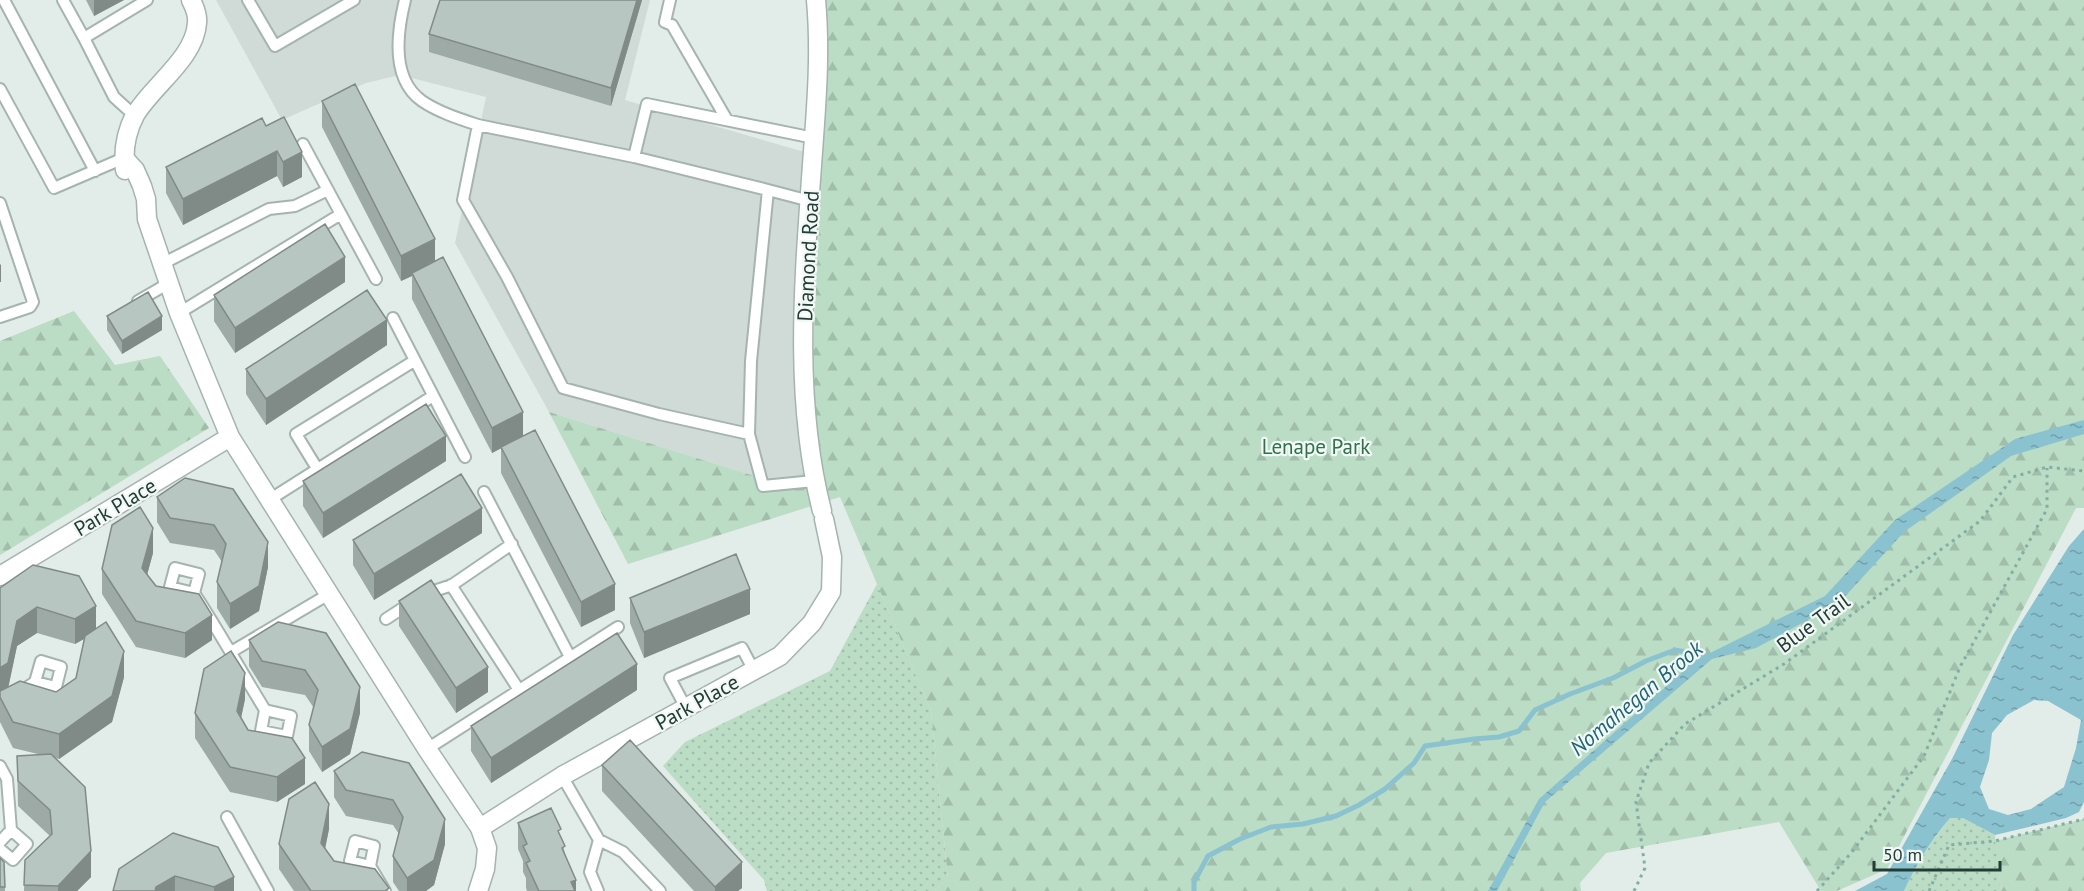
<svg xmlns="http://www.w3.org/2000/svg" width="2084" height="891" font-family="'PT Sans',sans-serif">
<defs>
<pattern id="grass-dots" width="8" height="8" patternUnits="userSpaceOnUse" patternTransform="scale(1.5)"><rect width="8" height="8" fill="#bbdcc5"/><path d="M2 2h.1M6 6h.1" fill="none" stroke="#a0beaa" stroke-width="1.8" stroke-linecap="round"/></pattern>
<pattern id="forest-firs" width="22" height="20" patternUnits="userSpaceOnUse" patternTransform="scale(1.5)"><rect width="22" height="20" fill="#bbdcc5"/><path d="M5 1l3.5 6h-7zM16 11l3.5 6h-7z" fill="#a0beaa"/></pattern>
<pattern id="water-ripples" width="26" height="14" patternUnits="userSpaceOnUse" patternTransform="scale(1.5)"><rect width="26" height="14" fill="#8bc2d0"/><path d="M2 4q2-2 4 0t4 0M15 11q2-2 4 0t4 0" fill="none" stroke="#719faa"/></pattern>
</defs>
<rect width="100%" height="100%" fill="#e2ece8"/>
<path fill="#d0dbd7" d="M216 0H650L625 100 822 157 810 421 817 467 777 483 549 412 455 243 486 97 400 75 366 83 282 120Z"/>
<path fill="url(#grass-dots)" d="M877 584 931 711 948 879 933 891H767L764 880 663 766 685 742 830 671Z
M1950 818H1963L1995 835 2001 891H1904C1916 865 1932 840 1950 818Z"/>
<path fill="url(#forest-firs)" d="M823 0H2084V508H2076L1887 869 1837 891H1821L1779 822 1606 853 1580 883 1581 891H933L948 879 931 711 840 497 628 564 549 412 777 483 817 467 810 421 822 157Z
M74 311 115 365 160 356 209 428 0 555V341Z
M2084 819V891H2001L1995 841Z"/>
<path fill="url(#water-ripples)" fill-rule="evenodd" d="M2084 420V434L2011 456 1904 532 1839 603 1756 648 1712 659 1545 802 1497 891H1488L1539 799 1696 660 1825 596 1895 520 2015 439Z
M2084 529V802L2079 812 2066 818 1995 835 1963 818H1950C1931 840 1916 865 1904 891H1855L1887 874 1952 759 2013 635 2069 546ZM2034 700 2048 701 2081 720 2076 748 2064 787 2031 809 2008 815 1989 809 1980 787 1989 760 1992 733 2007 715Z"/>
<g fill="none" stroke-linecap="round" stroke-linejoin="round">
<path stroke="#8bc2d0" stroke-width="5" d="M1194 891V882L1208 856 1240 839 1271 827 1303 824 1336 816 1359 805 1385 789 1414 763 1425 746 1474 739 1499 737 1519 731 1535 710 1570 694 1613 678 1646 661 1675 650 1706 656"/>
<g stroke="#a5b4af" stroke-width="14">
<path id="lane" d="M4 0 95 171
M63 0 84 38
M248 0 275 46 354 0
M405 0C397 32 391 79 422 101 438 112 460 119 478 125L463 200 507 277 563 388 659 414 749 434 751 361 768 190 810 201
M670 0 665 22 672 25 727 120
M0 89 54 188 124 158
M135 116 114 97 84 38 147 0
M478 125 634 157 647 104 814 138
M303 144 376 279
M634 157 768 190
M0 203 33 302 30 307 0 317
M162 264 269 209 295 206 328 190
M138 301 169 283
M179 313 341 214
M393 318 465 457
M749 434 763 486 814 481
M318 470 296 434 414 361
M484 492 570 657
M269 500 433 396
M451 585 519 690
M194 593 199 574 175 568 170 587 194 593C219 631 241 671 265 710L261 731 287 736 291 716 265 710
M425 594 452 585 512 544
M386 619 409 604
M231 652 329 594
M0 705 35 682 41 661 61 667 56 687 35 682
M686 708 670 678 742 648 754 671
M427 749 618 627
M0 766 7 779 11 830 27 844 13 860 0 849
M562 776 599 840 623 852 660 891
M227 817 268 891
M0 842 11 830
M370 866 374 846 355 841 350 861 370 866 385 891
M598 891 590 872 599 840"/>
</g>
<g stroke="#a5b4af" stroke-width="21">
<path id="street" d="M816 0C821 55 816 110 812 165 804 279 793 398 822 511
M124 158 135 170 142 186 146 199 147 219 179 313 230 437 427 749 480 828 487 848 485 869 478 891
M125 170C123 151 126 132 135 115 152 86 195 58 197 23 198 16 194 6 191 0
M0 576 230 437
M480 828 562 776 780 656 812 623 831 592 832 557 824 519"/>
</g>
<path stroke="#83afa3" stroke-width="3" stroke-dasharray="3 4.5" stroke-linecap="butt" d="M1634 891 1645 868 1636 802 1649 763 1685 724 1784 664 1980 521 2013 477 2047 467 2084 471
M1817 891 1852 852 1924 756 1960 667 2047 509V468
M1929 891 1949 845 1995 841 2084 819"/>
<use href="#lane" stroke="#fff" stroke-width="10"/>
<use href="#street" stroke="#fff" stroke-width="18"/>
</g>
<path fill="#9daaa6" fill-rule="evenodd" d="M86 0H124L94 16Z
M440 0H642L611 106 429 52V34Z
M322 101 435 261 523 436 615 610 581 627 501 473V448L492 453 412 299V276L401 281 322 127Z
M266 126 302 177 283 187 277 176 183 225 166 193V167Z
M345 282 235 353 214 321V295Z
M107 316 162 330 122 354 107 330Z
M387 345 266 425 246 394V369Z
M446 461 323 538 303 506V481Z
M185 478 268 567 259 611 230 629 217 608V582L222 562 214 550 170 543 157 522V497Z
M482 533 374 600 353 565V540Z
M153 553 147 575 156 586 212 640 185 658 136 647 102 594V569Z
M33 565 96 628 124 677 112 722 59 759 55 758 91 877 77 891H24L25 860 50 836 18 806 17 756 42 755 13 748 0 722V588ZM37 633 75 644 84 639 76 678 56 692 8 687 17 646Z
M630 598 750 614 644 658 630 623Z
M399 601 488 692 456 713 399 626Z
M278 622 360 713 350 754 322 772 309 751V725L314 708 305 695 262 687 249 666V640Z
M637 690 491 783 471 751V726Z
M245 699 241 718 248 730 305 784 277 802 230 792 195 738V713Z
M362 752 445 844 434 885 426 891H399L393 882V856L399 834 393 825 346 816 334 797V771Z
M602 765 742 888 738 891H694L602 791Z
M518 823 561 837 565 854 576 891H527L526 888V878L523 872V861L518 849Z
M329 829 325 849 334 861 389 891H294L279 869V844Z
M173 833 234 891H113Z
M0 858 4 862 5 891H0Z"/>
<path fill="#808b87" d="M94 0H124L94 16Z
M637 0H642L611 106V88Z
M277 151V176L183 225V199Z
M302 152V177L283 187V162Z
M435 239V264L412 273V276L401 281V256Z
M345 257V282L235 353V328Z
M1 264V282H0V265Z
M162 316V330L122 354V341Z
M387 320V345L266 425V399Z
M523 412V437L492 453V428Z
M446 436V461L323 538V513Z
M482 508V533L374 600V574Z
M153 528V553L142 593V568Z
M268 542V567L259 611 230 629V604Z
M615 584V610L581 627V602Z
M750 589V614L644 658V632Z
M96 606V632L75 644V619Z
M37 607V633L17 646 8 689 0 694V668L17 621Z
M212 615V640L185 658V633Z
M124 651V677L112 722 59 759V734Z
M637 664V690L491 783V758Z
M488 667V692L456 713V688Z
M245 673V699L237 737V711Z
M360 687V713L350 754 322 772V747Z
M305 758V784L277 802V777Z
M329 804V829L321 868V843Z
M445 819V844L434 885 426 891H407V878Z
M91 851V877L77 891H58V886Z
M742 862V888L738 891H715V887Z
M175 876V891H155L156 887Z
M234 877V891H214V887Z
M576 880V891H571V882Z"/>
<path fill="#b7c6c1" stroke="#808b87" stroke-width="1.5" d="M440 0H637L611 88 429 34Z
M355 84 435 239 401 256 322 101Z
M284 117 302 152 283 162 277 151 183 199 166 167 262 118 266 126Z
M325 224 345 257 235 328 214 295Z
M443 257 523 412 492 428 412 273Z
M367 290 387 320 266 399 246 369Z
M148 292 162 316 122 341 107 316Z
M426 404 446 436 323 513 303 481Z
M535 430 615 584 581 602 501 447Z
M461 474 482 508 374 574 353 540Z
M185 478 233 489 268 542 259 586 230 604 217 582 226 544 214 525 170 518 157 497Z
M140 507 153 528 142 568 156 586 199 594 212 615 185 633 136 621 102 569 112 525Z
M736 554 750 589 644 632 630 598Z
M33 565 79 576 96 606 75 619 37 607 17 621 8 663 0 668V588Z
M431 580 488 667 456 688 399 601Z
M106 622 124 651 112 696 59 734 13 722 0 697V691L20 681 56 692 76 678 85 636Z
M278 622 326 633 360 687 350 729 322 747 309 725 318 690 305 670 262 661 249 640Z
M617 633 637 664 491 758 471 726Z
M231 651 245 673 237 711 248 730 292 738 305 758 277 777 230 767 195 713 204 669Z
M630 740 742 862 715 887 602 765Z
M362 752 409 763 445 819 434 860 407 878 393 856 403 817 393 800 346 790 334 771Z
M51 754 85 787 91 851 58 886 24 885 25 860 52 834 50 810 18 781 17 756Z
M315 782 329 804 321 843 334 861 375 869 389 888 385 891H311L279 844 289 799Z
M551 808 561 829 558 831 565 846 562 848 576 880 571 882 575 891H539L526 863 530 861 523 846 527 844 518 823Z
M173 833 218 847 234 877 214 887 175 876 156 887 155 891H113L119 869Z
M0 858 4 862 5 887H0Z"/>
<g text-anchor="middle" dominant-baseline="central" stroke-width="4.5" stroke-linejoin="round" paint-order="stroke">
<g font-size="21" fill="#223c36" stroke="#f2f8f5">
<text transform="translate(808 256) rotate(-87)">Diamond Road</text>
<text transform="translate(115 507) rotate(-31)">Park Place</text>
<text transform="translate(1813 623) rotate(-36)">Blue Trail</text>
<text transform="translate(697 702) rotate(-29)">Park Place</text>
</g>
<g font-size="21" fill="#2d724b" stroke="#f2f8f5">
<text x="1316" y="446">Lenape Park</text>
</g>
<g font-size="22" font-style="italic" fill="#1e6477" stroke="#f2f8f5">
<text transform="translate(1636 698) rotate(-40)">Nomahegan Brook</text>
</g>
</g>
<path d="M1874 861v9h126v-9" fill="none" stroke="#223c36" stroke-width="3"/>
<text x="1883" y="861" font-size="18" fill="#223c36" stroke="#f2f8f5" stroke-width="4.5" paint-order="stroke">50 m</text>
</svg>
